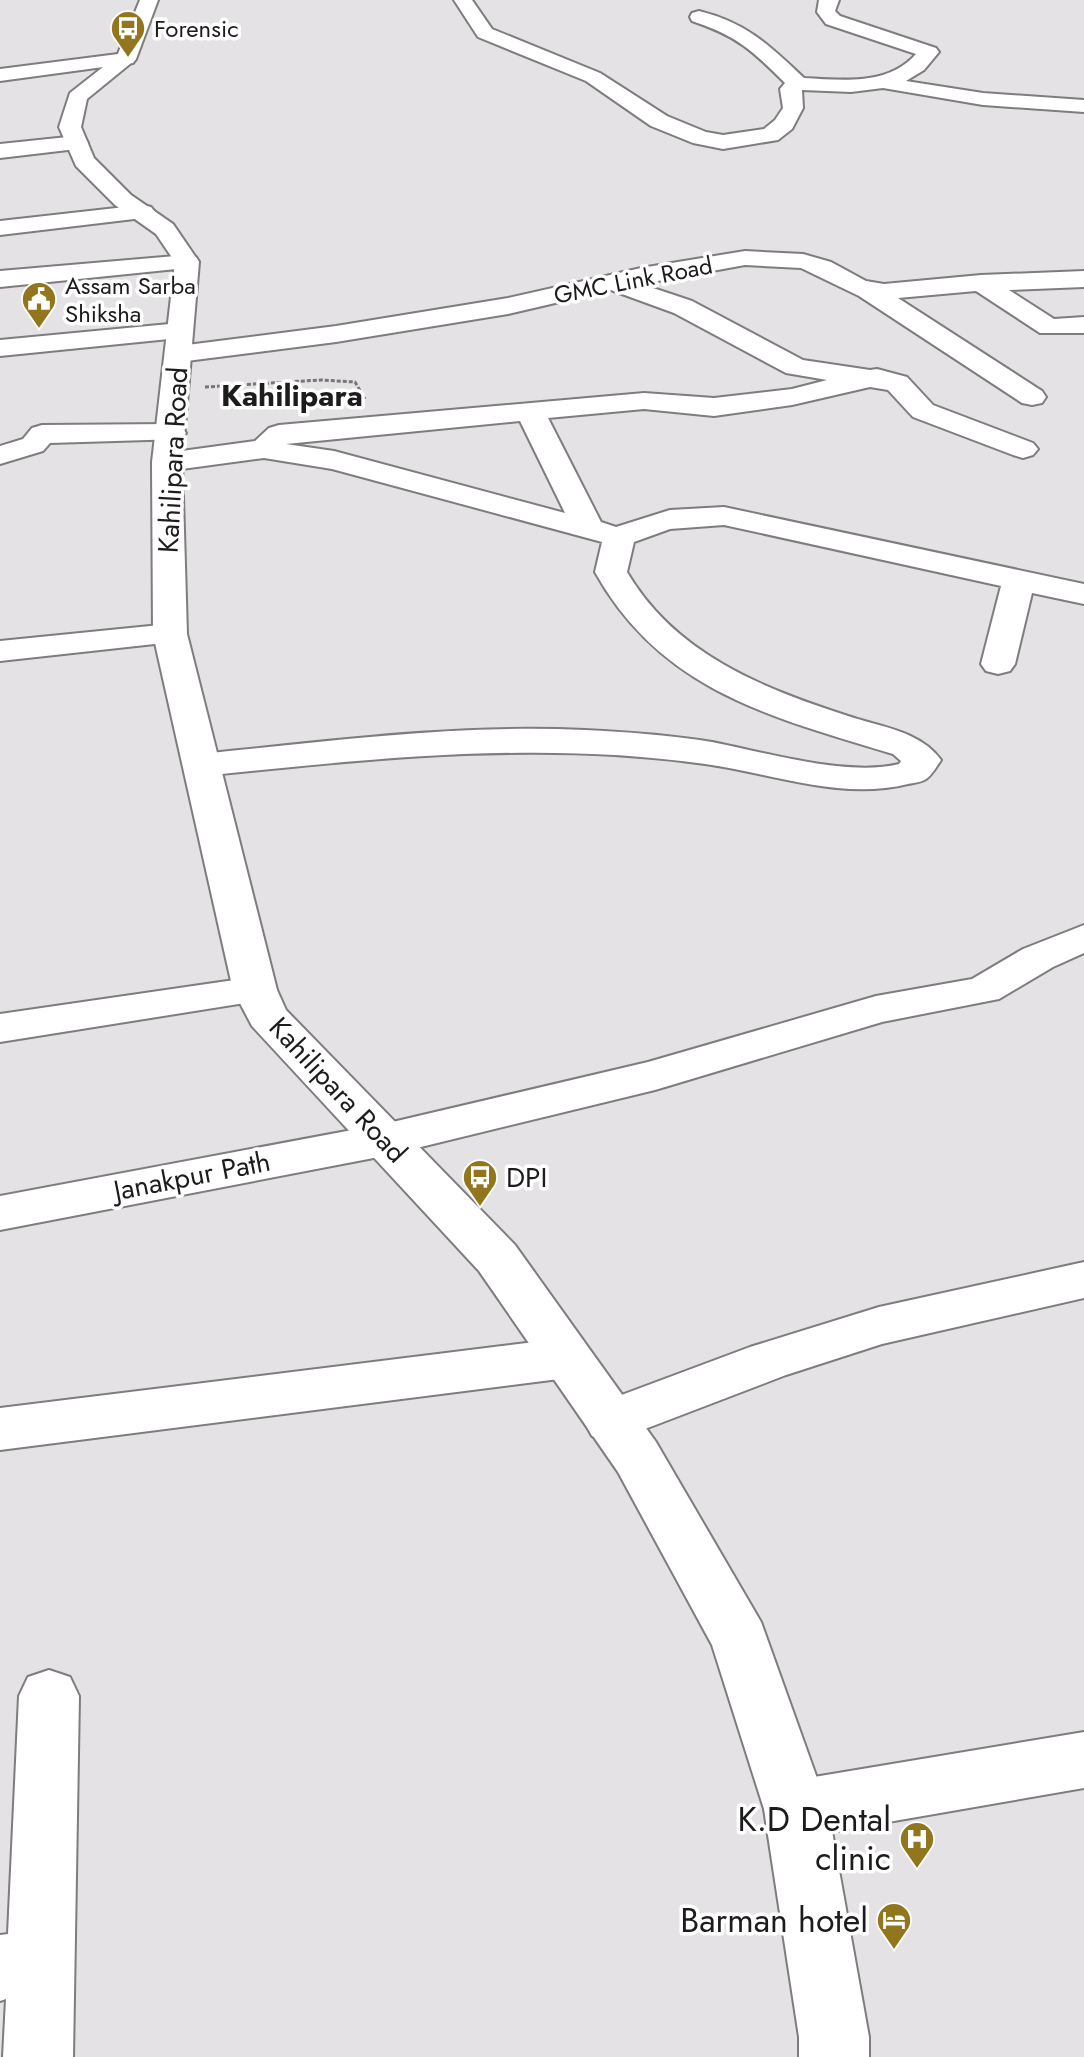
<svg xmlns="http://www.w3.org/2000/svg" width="1084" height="2057" font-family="Jost,sans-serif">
<rect width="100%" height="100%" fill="#e5e2e5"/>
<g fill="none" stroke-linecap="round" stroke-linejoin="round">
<g stroke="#7e7c7e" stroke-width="4">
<path id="minor" d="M454 0H472L492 29 600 73 667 116 706 132 723 135 764 129 775 120 783 108 780 89 785 83C752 50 737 36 692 21L690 17 692 13 699 11C747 23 769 45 804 78 842 80 888 86 916 54L826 24 817 12 819 0H839L835 11 840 16 936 48 939 52 924 70 906 81 983 93 1084 100V112L983 105 883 88 851 92 802 90 803 108 792 129 778 140 723 149 693 143 651 126 586 81 478 37Z
M126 53 136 59 133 63 0 81V69Z
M77 136 85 138 88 143 85 148 0 158V144Z
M143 205 151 207 155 212 151 217 0 235V221Z
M745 251 803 254 831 262 866 281 884 284 981 275 1084 271V287L1009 290 1054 319 1084 317V333H1040L976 291 898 298 1042 391 1046 397 1042 403 1032 405 1022 403 859 296 801 268 745 265 641 284 692 301 803 360 870 370 877 369 907 377 933 405 1033 443 1038 449 1033 455 1023 458 1013 455 913 417 888 390 870 387 792 405 714 416 644 409 548 418 601 522 616 527 670 510 724 507 1084 584V604L1032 593 1015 664 1010 671 998 674 986 671 981 664 1001 586 724 525 670 529 634 542 627 572C675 654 762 688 848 716 881 727 920 731 941 760 937 766 932 775 926 779 922 782 914 783 908 784 841 801 771 773 705 764 537 740 370 759 202 776L189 773 183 765 189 757 202 754C329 741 457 724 585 730 627 732 670 735 712 742 764 752 847 777 899 764L901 761 893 754C772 717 661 691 595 572L602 542 332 469 264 458 167 471 156 468 152 462 156 456 167 453 255 441 269 428 279 425 644 393 714 398 792 389 827 380 786 373 674 313 611 290 508 314 336 342 179 362 169 360 165 354 169 348 179 346 336 326 508 298 641 268ZM520 421 565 513 334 451 286 444Z
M187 255 196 257 199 262 196 267 0 287V271Z
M180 323 189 325 193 331 189 337 0 356V340Z
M171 424 181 427 186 433 181 439 50 443 43 451 0 464V446L23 439 32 428 42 425Z
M170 624 182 627 187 634 182 641 0 661V641Z
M1084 925V953L1053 967 999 999 882 1022 655 1090 384 1156 0 1230V1196L384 1124 648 1062 876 996 972 979 1023 949Z
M255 977 270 981 277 990 270 999 0 1042V1014Z
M1084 1262V1298L882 1344 786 1375 611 1442 592 1436 584 1421 592 1406 750 1347 879 1307Z
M567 1338 585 1344 593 1358 585 1372 567 1378 0 1450V1408Z
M49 1670 70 1677 79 1696 73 2057H3L6 1999 0 2001V1935L8 1934 19 1696 28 1677Z
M1084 1732V1788L796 1838 774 1829 764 1809 774 1789 796 1780Z"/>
</g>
<g stroke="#7e7c7e" stroke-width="4">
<path id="major" d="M140 0H158L136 59 87 99 81 127 94 158 131 195 173 224 199 262 182 462 187 634 277 990 286 1010 515 1245 656 1442 761 1622 828 1809 869 2037V2057H799V2037L764 1809 712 1645 618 1472 479 1271 252 1026 233 990 153 634 152 462 175 262 156 234 115 205 76 166 59 127 70 93 117 56Z"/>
</g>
<path stroke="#777577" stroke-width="3" stroke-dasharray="4 2" stroke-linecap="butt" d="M205 387 321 380 355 382 365 399"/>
<use href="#minor" fill="#fff" fill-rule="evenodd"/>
<use href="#major" fill="#fff" fill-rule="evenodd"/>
</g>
<defs>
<g id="bus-pin" transform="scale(1.8)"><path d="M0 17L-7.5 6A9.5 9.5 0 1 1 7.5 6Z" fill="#92761d" stroke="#fff"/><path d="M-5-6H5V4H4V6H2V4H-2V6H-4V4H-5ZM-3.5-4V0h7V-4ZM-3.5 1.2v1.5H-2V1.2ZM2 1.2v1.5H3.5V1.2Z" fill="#fff"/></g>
<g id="civic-pin" transform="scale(1.8)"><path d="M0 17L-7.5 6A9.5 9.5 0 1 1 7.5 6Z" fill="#92761d" stroke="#fff"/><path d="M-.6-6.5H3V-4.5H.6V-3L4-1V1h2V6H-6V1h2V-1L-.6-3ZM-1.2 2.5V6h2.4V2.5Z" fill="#fff"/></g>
<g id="hospital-pin" transform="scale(1.8)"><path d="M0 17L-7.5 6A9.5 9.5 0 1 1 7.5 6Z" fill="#92761d" stroke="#fff"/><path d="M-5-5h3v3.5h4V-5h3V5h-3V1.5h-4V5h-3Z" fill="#fff"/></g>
<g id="hotel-pin" transform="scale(1.8)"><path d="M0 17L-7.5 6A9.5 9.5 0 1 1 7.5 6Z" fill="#92761d" stroke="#fff"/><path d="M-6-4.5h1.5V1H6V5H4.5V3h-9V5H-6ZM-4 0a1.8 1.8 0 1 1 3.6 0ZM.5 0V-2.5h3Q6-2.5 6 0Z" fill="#fff"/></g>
</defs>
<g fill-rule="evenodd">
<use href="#bus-pin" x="128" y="28"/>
<use href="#civic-pin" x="39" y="299"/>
<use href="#bus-pin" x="480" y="1177"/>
<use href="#hospital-pin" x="917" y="1839"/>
<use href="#hotel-pin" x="894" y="1920"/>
</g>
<g text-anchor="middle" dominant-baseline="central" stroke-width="7" stroke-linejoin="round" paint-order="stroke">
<g font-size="24" fill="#1d1c1d" stroke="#fff" text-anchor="start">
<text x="154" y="28">Forensic</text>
<text x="65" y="285">Assam Sarba<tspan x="65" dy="28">Shiksha</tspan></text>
</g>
<g font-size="24" fill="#1d1c1d" stroke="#fff">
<text transform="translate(633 280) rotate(-11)">GMC Link Road</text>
</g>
<g font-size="28" fill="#1d1c1d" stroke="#fff">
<text transform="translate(173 460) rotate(-87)">Kahilipara Road</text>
<text transform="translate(338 1090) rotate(47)">Kahilipara Road</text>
<text transform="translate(192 1176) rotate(-11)">Janakpur Path</text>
</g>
<g font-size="28" fill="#1d1c1d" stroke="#fff" text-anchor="start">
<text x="506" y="1177">DPI</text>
</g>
<g font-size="30" font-weight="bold" fill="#1d1c1d" stroke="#fff">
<text x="292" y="395">Kahilipara</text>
</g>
<g font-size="34" fill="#1d1c1d" stroke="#fff" text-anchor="end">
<text x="891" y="1819">K.D Dental<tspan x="891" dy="39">clinic</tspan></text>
<text x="868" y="1920">Barman hotel</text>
</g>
</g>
</svg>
